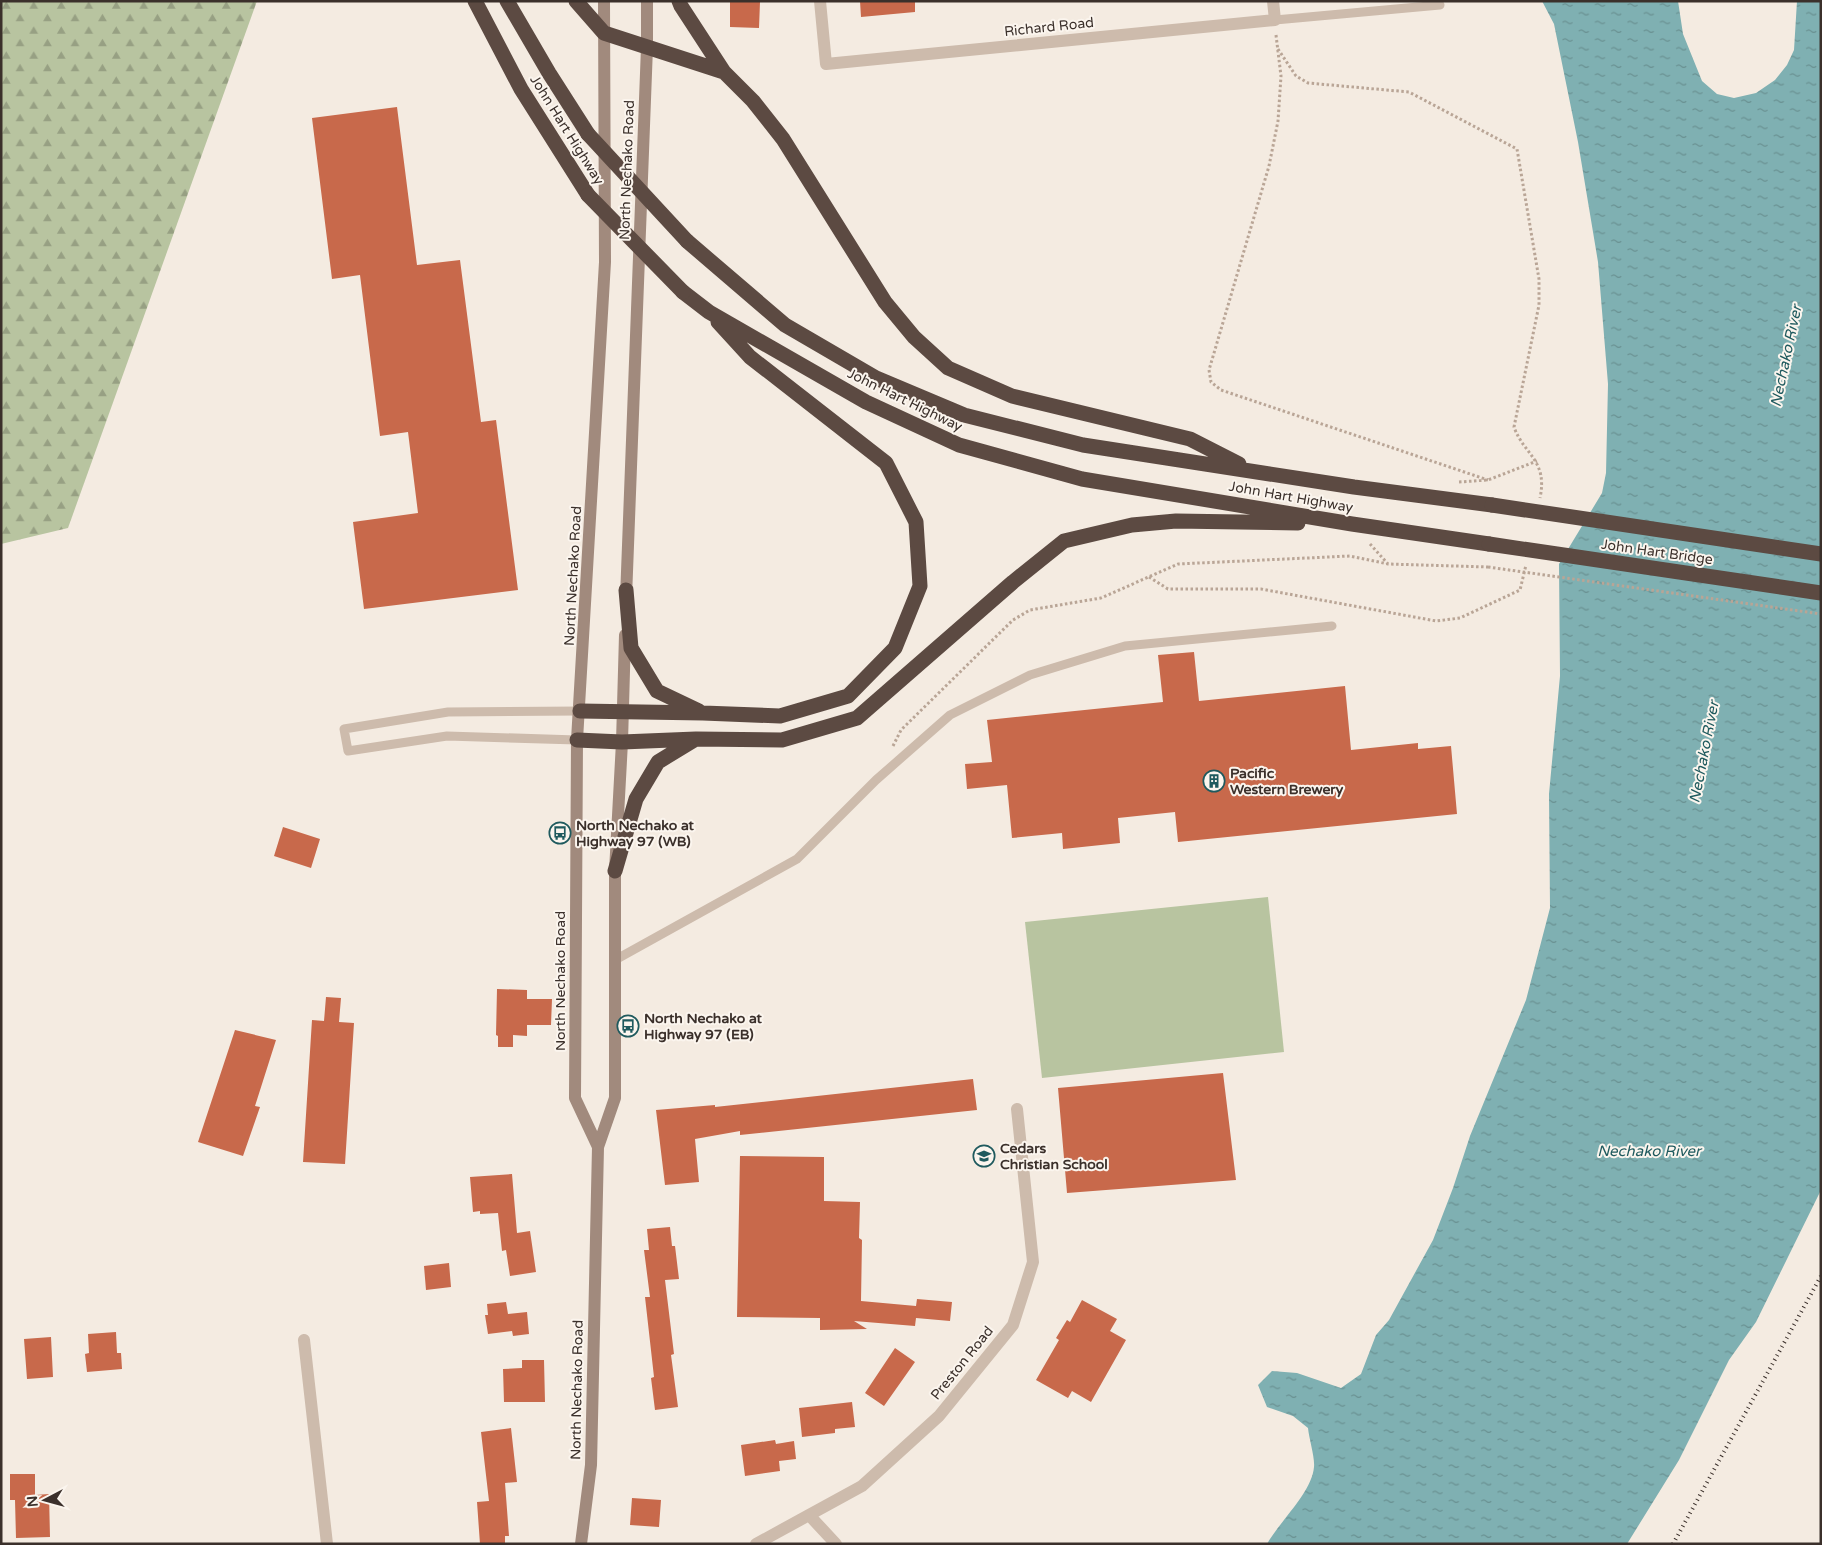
<svg xmlns="http://www.w3.org/2000/svg" width="1822" height="1545" font-family="'Varela Round',sans-serif">
<defs>
<pattern id="forest-firs" width="22" height="20" patternUnits="userSpaceOnUse" patternTransform="scale(1.25)"><rect width="22" height="20" fill="#b8c4a0"/><path d="M5 1l3.5 6h-7zM16 11l3.5 6h-7z" fill="#97a083"/></pattern>
<pattern id="water-ripples" width="26" height="14" patternUnits="userSpaceOnUse" patternTransform="scale(1.25)"><rect width="26" height="14" fill="#7fb0b2"/><path d="M2 4q2-2 4 0t4 0M15 11q2-2 4 0t4 0" fill="none" stroke="#699091"/></pattern>
</defs>
<rect width="100%" height="100%" fill="#f4ebe1"/>
<path fill="url(#forest-firs)" d="M1 1H257L68 528 1 544Z"/>
<path fill="#b8c4a0" d="M1268 897 1284 1052 1042 1078 1025 922Z"/>
<path fill="url(#water-ripples)" d="M1542 1H1678L1683 34 1702 81 1717 94 1734 98 1756 93 1775 80 1787 65 1794 50 1797 1H1821V1190L1756 1322 1729 1360 1679 1460 1627 1544H1267C1280 1521 1312 1492 1314 1467 1315 1457 1309 1439 1308 1428L1293 1416 1267 1407 1258 1385 1272 1371 1297 1373 1341 1388 1361 1374 1376 1335 1389 1320 1433 1240 1453 1188 1470 1136 1526 1000 1550 908 1549 794 1560 676 1559 564 1602 493 1606 473 1608 384 1598 262 1578 142 1554 24Z"/>
<path fill="#c8694b" d="M730 1 760 2 759 28 730 27Z
M860 1H915V12L861 17Z
M397 107 417 265 460 260 481 422 496 420 518 590 364 609 353 522 418 513 408 432 380 436 360 275 332 279 312 118Z
M1194 652 1199 701 1345 686 1351 750 1418 743V749L1451 746 1457 814 1178 842 1175 812 1118 818 1120 843 1063 849 1062 833 1012 838 1007 785 967 789 965 764 992 762 987 720 1163 702 1158 655Z
M283 827 320 839 311 868 274 856Z
M497 989 527 990V999H552L551 1025H527V1036L513 1035V1047H498V1036L496 1035Z
M326 997 341 998 339 1022 354 1023 345 1164 303 1162 312 1020 324 1021Z
M235 1030 276 1040 255 1106 260 1107 243 1156 198 1142Z
M1223 1073 1236 1180 1067 1193 1058 1088Z
M973 1079 977 1110 740 1135V1131L695 1139 699 1182 665 1185 656 1110 715 1105V1107Z
M740 1156 824 1157V1201L860 1202 859 1238 862 1240 861 1301 916 1306 917 1299 952 1302 950 1321 916 1318 915 1326 854 1321 867 1329 820 1330V1318L737 1317Z
M512 1174 517 1233 530 1231 536 1272 510 1276 506 1250 502 1251 498 1213 480 1214V1211L473 1212 470 1177Z
M670 1227 672 1246H675L679 1279 665 1280 674 1354 671 1355 678 1407 655 1410 651 1378 654 1377 645 1297H650L644 1250H649L647 1229Z
M449 1263 451 1287 426 1290 424 1266Z
M1082 1300 1117 1319 1110 1331 1126 1340 1091 1402 1072 1391 1068 1398 1036 1380 1059 1340 1056 1338 1067 1320 1070 1322Z
M506 1302 508 1314 527 1312 529 1334 513 1336 512 1331 488 1334 485 1315H488L487 1304Z
M116 1332 117 1353H121L122 1369 87 1372 85 1354 89 1353 88 1334Z
M51 1337 53 1377 27 1379 24 1339Z
M895 1348 915 1362 884 1406 865 1393Z
M522 1360H544L545 1402H504L503 1369 522 1368Z
M852 1402 855 1427 835 1429V1433L802 1437 799 1408Z
M511 1428 517 1482 505 1483 509 1536H505V1544H480L477 1502 489 1501 481 1432Z
M775 1440 776 1444 794 1441 796 1459 779 1461 780 1471 745 1476 741 1445Z
M10 1474H35V1495L49 1494 50 1537 16 1538 15 1500H10Z
M632 1498 661 1500 659 1527 630 1525Z"/>
<g fill="none" stroke-linecap="round" stroke-linejoin="round">
<path stroke="#b9a596" stroke-width="3" stroke-dasharray="2.5 2.5" stroke-linecap="butt" d="M1276 35 1281 76 1278 121 1269 166 1209 370 1211 382 1221 390 1488 480
M1278 49 1296 76 1308 83 1409 92 1517 149 1539 279V305L1514 427C1524 455 1548 460 1540 498
M1459 482 1488 480 1537 461
M1370 544 1388 564 1488 567
M1149 577 1168 589H1261L1436 621 1460 618 1520 590 1526 565
M893 746 901 730 1013 620 1030 610 1101 598 1178 564 1350 556 1388 564"/>
<path stroke="#cdbbac" stroke-width="9" d="M1275 20 1440 5
M577 740 447 736 348 751 344 729 448 712 580 711
M615 960 797 859 876 780 950 715 1030 675 1125 646 1332 626"/>
<path stroke="#cdbbac" stroke-width="12" d="M820 1 826 64 1275 20 1273 1
M304 1340 327 1544
M809 1515 836 1544
M756 1544 862 1486 939 1416 1013 1325 1033 1262 1017 1109"/>
<path stroke="#a18a7d" stroke-width="12" d="M626 598 647 47V1
M598 1147 575 1098 577 740 605 262 604 1
M581 1544 591 1465 598 1147 615 1098V871L622 742 625 635"/>
<path stroke="#5c4a42" stroke-width="15" d="M475 1 521 89 588 195
M507 1 549 73 588 134
M576 1 604 33 724 72
M679 1 681 6 724 72 753 101 783 139 885 302 914 337 948 368 1012 396 1190 439 1239 464
M687 241 785 325 876 378 964 415 1083 445 1354 487 1492 505
M683 292 709 312 866 402 959 445 1082 479 1352 524 1489 544
M626 590 631 648 657 691 699 711
M580 711 703 713 780 716 848 696 895 648 920 586 916 522 886 463 750 357 718 322
M577 740 622 742 696 739 782 740 857 718 1013 582 1064 541 1132 525 1176 521 1298 523
M615 871 636 799 658 762 694 740"/>
<path stroke="#3b302b" stroke-width="4" stroke-dasharray="1 4" stroke-linecap="butt" d="M1673 1544 1821 1276"/>
<path stroke="#b9a596" stroke-width="3" stroke-dasharray="2.5 2.5" stroke-linecap="butt" d="M1488 567 1821 614"/>
<path stroke="#5c4a42" stroke-width="15" d="M588 134 687 241
M588 195 683 292
M1492 505 1821 554
M1489 544 1821 593"/>
</g>
<defs>
<g id="building-ring" transform="scale(1.125)"><circle r="9.5" fill="#fbf5ee" stroke="#1f5a5e" stroke-width="1.5"/><path d="M-4-6H4V6H1V3H-1V6H-4ZM-2.5-4.3h1.7v1.8h-1.7ZM.8-4.3h1.7v1.8H.8ZM-2.5-1h1.7V.8h-1.7ZM.8-1h1.7V.8H.8Z" fill="#1f5a5e"/></g>
<g id="bus-ring" transform="scale(1.125)"><circle r="9.5" fill="#fbf5ee" stroke="#1f5a5e" stroke-width="1.5"/><path d="M-5-6H5V4H4V6H2V4H-2V6H-4V4H-5ZM-3.5-4V0h7V-4ZM-3.5 1.2v1.5H-2V1.2ZM2 1.2v1.5H3.5V1.2Z" fill="#1f5a5e"/></g>
<g id="school-ring" transform="scale(1.125)"><circle r="9.5" fill="#fbf5ee" stroke="#1f5a5e" stroke-width="1.5"/><path d="M0-5L7-2L0 1L-7-2ZM-4 1L0 2.5L4 1V4Q0 6-4 4Z" fill="#1f5a5e"/></g>
</defs>
<g fill-rule="evenodd">
<use href="#building-ring" x="1214" y="781"/>
<use href="#bus-ring" x="560" y="833"/>
<use href="#bus-ring" x="628" y="1026"/>
<use href="#school-ring" x="984" y="1156"/>
</g>
<g text-anchor="middle" dominant-baseline="central" stroke-width="4" stroke-linejoin="round" paint-order="stroke">
<g font-size="14" fill="#3b302b" stroke="#fbf5ee">
<text transform="translate(1049 27) rotate(-6)">Richard Road</text>
<text transform="translate(567 130) rotate(58)">John Hart Highway</text>
<text transform="translate(627 170) rotate(-88)">North Nechako Road</text>
<text transform="translate(905 400) rotate(26)">John Hart Highway</text>
<text transform="translate(1291 497) rotate(10)">John Hart Highway</text>
<text transform="translate(1657 552) rotate(8)">John Hart Bridge</text>
<text transform="translate(573 576) rotate(-87)">North Nechako Road</text>
<text transform="translate(560 981) rotate(-90)">North Nechako Road</text>
<text transform="translate(962 1363) rotate(-51)">Preston Road</text>
<text transform="translate(577 1390) rotate(-89)">North Nechako Road</text>
</g>
<g font-size="14" font-weight="bold" fill="#3b302b" stroke="#fbf5ee" text-anchor="start">
<text x="1230" y="773">Pacific<tspan x="1230" dy="16">Western Brewery</tspan></text>
<text x="576" y="825">North Nechako at<tspan x="576" dy="16">Highway 97 (WB)</tspan></text>
<text x="644" y="1018">North Nechako at<tspan x="644" dy="16">Highway 97 (EB)</tspan></text>
<text x="1000" y="1148">Cedars<tspan x="1000" dy="16">Christian School</tspan></text>
</g>
<g font-size="15" font-style="italic" fill="#1f5a5e" stroke="#fbf5ee">
<text transform="translate(1786 356) rotate(-78)">Nechako River</text>
<text transform="translate(1704 752) rotate(-79)">Nechako River</text>
<text x="1649" y="1151">Nechako River</text>
</g>
</g>
<rect width="1822" height="1545" fill="none" stroke="#3b302b" stroke-width="5"/>
<g transform="translate(45 1500) rotate(264)" stroke="#fbf5ee" stroke-width="4" paint-order="stroke">
<path d="M0-4L9 19L0 12L-9 19Z" fill="#3b302b"/>
<text y="-8" font-size="14" font-weight="bold" text-anchor="middle" fill="#3b302b">N</text>
</g>
</svg>
